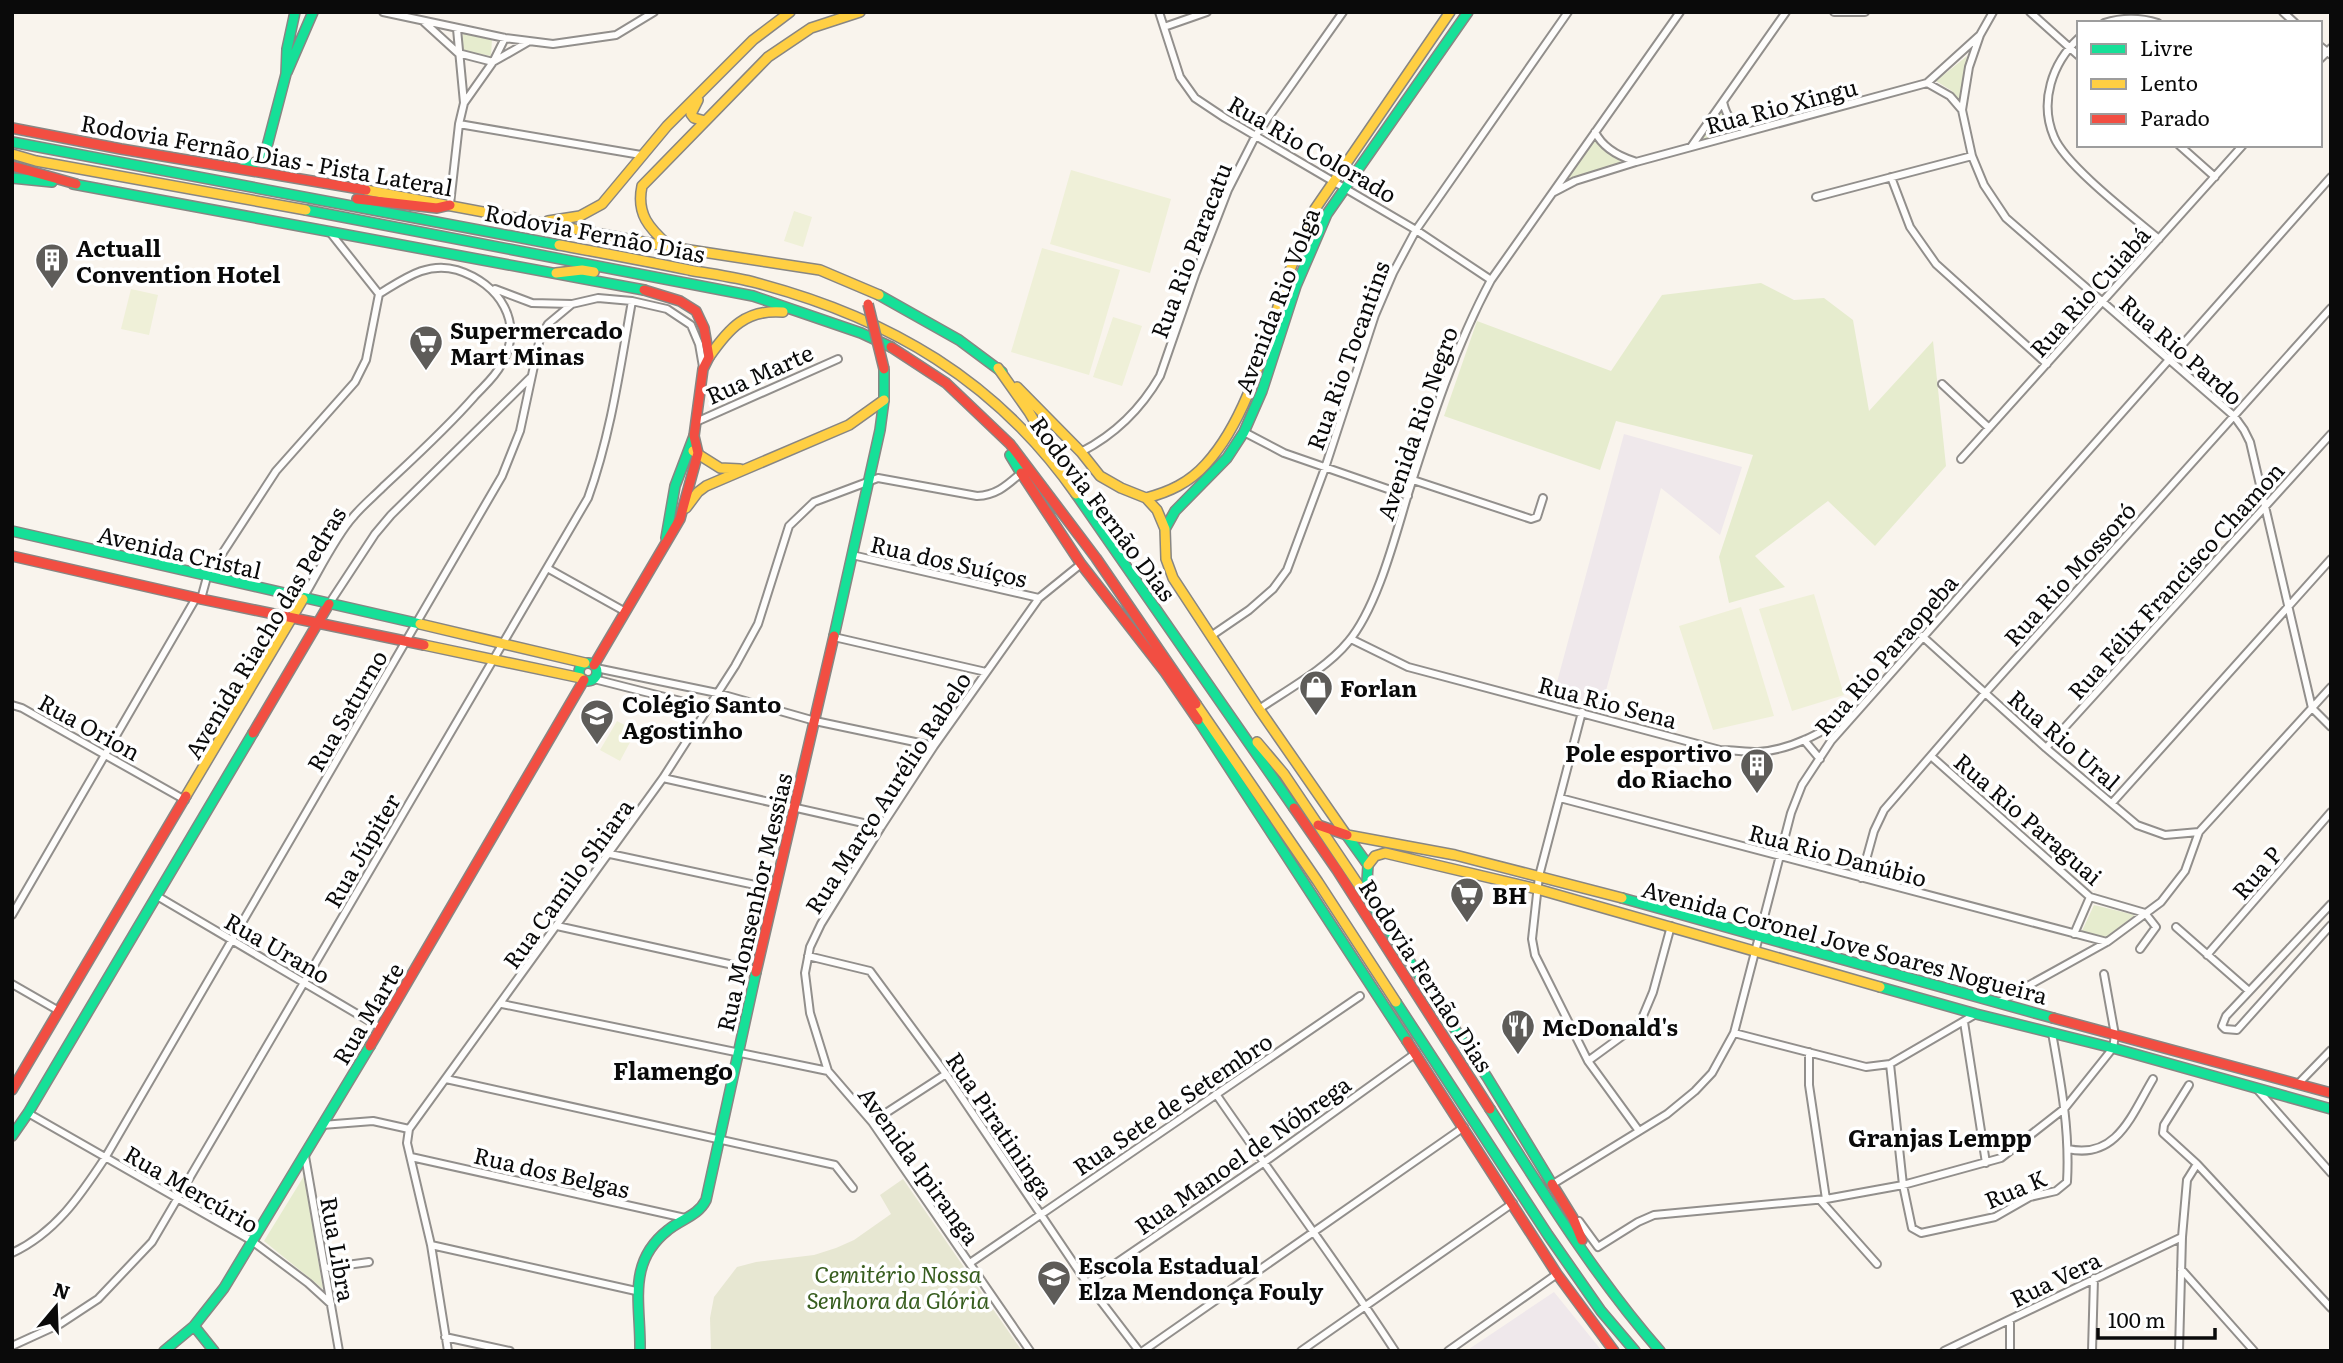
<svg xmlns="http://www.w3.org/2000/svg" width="2343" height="1363" font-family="Literata,serif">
<rect width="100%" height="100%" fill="#f9f4ed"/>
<path fill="#efe8eb" d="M1624 434 1742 467 1720 535 1661 488 1601 709 1553 697Z
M1554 1292 1602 1351H1466Z"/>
<path fill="#e6ecce" d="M463 33 492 39 491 56 461 50Z
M1967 56 1960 101 1952 91 1936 81Z
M1721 108 1725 119 1741 130 1697 143Z
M1593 140 1621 162 1561 184Z
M1761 283 1794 300 1824 298 1853 320 1869 411 1933 341 1946 466 1875 546 1828 501 1755 556 1785 587 1729 603 1719 557 1753 455 1616 421 1600 470 1444 416 1477 321 1611 371 1662 295Z
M2094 905 2135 915 2105 938 2082 931Z
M304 1176 323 1289 264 1241Z"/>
<path fill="#e7e7d2" d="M903 1179 1022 1351H711L710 1318 714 1297 737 1267 756 1262 814 1255 836 1248 854 1240 891 1214 880 1195Z"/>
<path fill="#eff0d8" d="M1071 170 1171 199 1150 273 1050 244Z
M794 211 812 217 803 247 784 241Z
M1042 248 1120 270 1089 375 1011 352Z
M131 289 158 295 149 335 121 329Z
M1113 317 1142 326 1122 386 1093 377Z
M1814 594 1844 695 1792 711 1759 609Z
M1741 607 1774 716 1713 730 1679 626Z
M617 721 636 731 620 761 600 750Z"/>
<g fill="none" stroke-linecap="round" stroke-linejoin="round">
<g stroke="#928f8c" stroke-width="10">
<path id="street" d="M383 12 505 38 553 44 616 35 654 12
M1159 12 1180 77 1195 98 1225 118 1416 230 1491 280
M1834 12H1865
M2030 12 2079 56
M2283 12 2295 23
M424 22 458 53 493 62 528 42
M2104 23C2123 17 2139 17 2158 23
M1164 27 1207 12
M1980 35 1969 67 1962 110 1972 156 1984 185 2006 218 2234 416 2244 430 2250 442 2312 708 2331 727
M2079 38C2052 63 2039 102 2054 137 2066 166 2133 217 2159 239
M2320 46 2331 55
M2320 59 2331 48
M1927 83 1950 96 1962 110
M1723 102C1727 118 1732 124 1749 131
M464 103 493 62 505 38
M459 124 641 155
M1595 132C1603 148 1618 156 1634 161
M2179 145 2215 177
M1691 147 1786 12
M1891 177 1910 227 1936 264 2047 364
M1554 192 1575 181 1636 162 1927 83 1980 35 1993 12
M1816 197 1972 156
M450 204 459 124 464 103 457 29
M495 289 532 303 572 304
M1942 384 1989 428
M696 422 838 359
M1244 432 1284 453 1408 496
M1081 452C1114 435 1141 409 1160 376L1195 275 1228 190 1256 135 1343 12
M1961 459 2243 145
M1413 480 1531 519 1537 517 1543 498
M852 555 1039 598
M547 568 624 611
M303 598C317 575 335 537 353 517 362 506 373 497 383 487 414 458 446 429 474 397 483 387 495 377 501 365 526 323 499 283 457 270 427 261 404 279 379 294
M201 599 207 577 276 471 355 382 366 360 379 294 329 231
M329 604 375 534 391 515 530 378
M1211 636 1249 610 1273 589 1287 570 1325 468 1375 315 1393 273 1416 230 1568 12
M1922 636 2046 748 2137 825 2165 835 2199 832
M834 637 986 672
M1351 639 1408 667 1720 750C1732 750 1746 752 1758 752 1792 750 1822 732 1850 715
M596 668 717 693 815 721 934 746
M594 679 708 708
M12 705 22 708 185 800
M1259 709C1287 690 1327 668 1348 642 1377 608 1395 537 1408 494 1431 421 1455 347 1491 280L1680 12
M1582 712 1539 876 1532 939 1535 955 1588 1061 1639 1131
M1804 740 1820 759
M2046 748 2331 434
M1932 757 2090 897 2145 913 2156 927 2140 949
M663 778 881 827
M1560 798 2107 942
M2112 803 2331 559
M610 854 774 889
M1861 878 1874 831 1884 810 1986 692 2331 308
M157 896 381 1028
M2331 904 2226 1016 2222 1026 2225 1029 2237 1030 2331 925
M12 915 196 598
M557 926 756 970
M2176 927 2249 991
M2074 934 2090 897
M2207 955 2331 812
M808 956 870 971 946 1074 1087 1283 1139 1351
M12 984 59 1011
M1997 1003 2107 942 2161 902 2185 871 2199 832 2331 687
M502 1004 828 1071
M1964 1022 1986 1163
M1734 1033 1866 1067 1890 1064 1976 1014
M1809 1052V1085L1826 1199
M1588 1061 1640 1023 1653 992 1671 926
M1890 1064 1903 1185 1912 1228 1921 1233 1995 1217 2030 1197 2056 1191 2067 1182C2070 1131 2061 1083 2052 1033
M446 1079 835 1165 853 1188
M2298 1084 2331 1050
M2189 1085 2164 1125 2163 1133 2197 1164 2331 1308
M2256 1088 2331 1173
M1216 1094C1275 1180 1338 1263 1395 1351
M28 1113 252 1241 308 1283 331 1304
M872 1122 946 1074
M322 1125 373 1121 409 1129
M2068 1149C2117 1160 2132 1114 2153 1079
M305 1156 339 1351
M411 1157 685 1218
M1553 1184 1667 1114 1695 1091 1712 1073 1734 1033 1791 813 1802 785 1831 741 2331 177
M1820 1200 1877 1264
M1579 1221 1598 1247 1638 1222 1654 1215 1826 1199 1903 1185 2001 1158 2065 1108 2113 1048 2115 1035 2104 974
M431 1245 636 1291
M12 1253C55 1233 80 1196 105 1158L502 476 520 431 540 338 548 324 572 304 598 298 632 301 667 309 691 325 699 344 703 367
M970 1263 1360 996
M325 1268 369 1262
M2181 1269 2254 1351
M1087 1283 1263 1163 1416 1053
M445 1337 510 1351
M12 1346 60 1324 98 1299 152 1242 588 498C611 434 620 368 632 301
M448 1351 431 1245 407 1143 409 1129 663 778 735 666 758 624 789 526 814 502 878 478 977 496C997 495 1007 485 1021 473
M1030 1351 872 1122 828 1071 810 1013 805 973 810 947 821 924 881 827 934 746 1039 598 1081 564
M1143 1351 1464 1127
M1301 1351 1513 1203
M1448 1351 1557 1274
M1944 1351 2182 1237
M2010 1351V1320
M2092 1351 2094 1278
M2179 1351 2182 1237 2187 1180 2197 1164"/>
</g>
<g stroke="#888683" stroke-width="12">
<path id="fast" d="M287 72 313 12
M12 142 559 245
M242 168 261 160 265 154 286 74 287 49 295 12
M12 178 52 182
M73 184 644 290
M306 210 753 296 861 333 891 347
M879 295 959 340 1002 372
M1010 455 1021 473
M1076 494 1294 808
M1165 529 1175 511 1227 458 1244 432 1262 391 1296 286 1327 214 1468 12
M12 531 420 624
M666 538 675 486 694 436
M834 636 880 430 884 400V369
M579 672a9 9 0 1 1 18 0a9 9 0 1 1-18 0Z
M1198 720 1407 1041
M1345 833 1368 865 1367 881 1370 902 1487 1077 1552 1184
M1622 898 2053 1018
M1880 987 1976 1014 2113 1048 2331 1109
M1396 1002 1548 1235 1601 1311 1635 1351
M1490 1109C1543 1192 1595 1277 1660 1351
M12 1136 28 1113 253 733
M194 1326 214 1351
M164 1351 194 1326 224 1288 370 1046
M640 1351C641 1304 626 1263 668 1230 681 1219 698 1216 706 1200L756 972"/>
</g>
<g stroke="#888683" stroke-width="12">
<path id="slow" d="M698 100 691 114 694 118 705 121
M12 154 36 161 306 210
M366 190 670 247 820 270 879 295
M548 221 580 216 602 204 667 126 753 40 790 12
M559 245C602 253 646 261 689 270 711 274 735 277 757 283 889 318 996 380 1076 494
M669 246C649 228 636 214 642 186L768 57 811 28 860 12
M556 273 582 270 594 272
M709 357C729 328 746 309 783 312
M998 368 1029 412 1061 466
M1017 387 1081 452 1100 476 1121 488 1146 498 1157 510 1165 529 1166 559 1173 578 1259 709 1345 833
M693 451 720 468 740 469
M1146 498C1169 492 1189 483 1206 464 1249 417 1267 338 1287 279 1295 255 1305 232 1315 209L1450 12
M686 508 698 492 706 486 849 425 884 400
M420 624 585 663
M424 645 581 678
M1196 704 1318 882 1396 1002
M1257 742 1284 774 1370 902
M186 796 303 599
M1347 835 1455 855 1622 898
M1368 865 1375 856 1385 853 1537 889 1880 987"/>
</g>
<g stroke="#888683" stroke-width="12">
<path id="jam" d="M12 128 121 149 366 190
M12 166 76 184
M357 199 437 208 450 205
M891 347 946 383 1010 444 1096 558 1196 704
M1021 473 1081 564 1165 672 1198 720
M12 556 201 599 424 645
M594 665 680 519 698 453 694 436 703 369 709 357 704 328 696 311 680 301 644 290
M253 733 329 604
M1294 808 1337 870 1490 1109
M1318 825 1347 835
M756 972 834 636
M2053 1018 2331 1093
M1407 1041 1557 1274 1614 1351
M370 1046 584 680
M12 1090 186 796
M1552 1184 1573 1218 1582 1240"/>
</g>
<use href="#street" stroke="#fefdfc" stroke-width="6"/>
<use href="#fast" stroke="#16e098" stroke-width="9"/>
<use href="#slow" stroke="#ffcf43" stroke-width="9"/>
<use href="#jam" stroke="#f24e42" stroke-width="9"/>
<g stroke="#888683" stroke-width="12" stroke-linecap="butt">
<path id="jam-bridge" d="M868 304 884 369"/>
</g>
<use href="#jam-bridge" stroke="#f24e42" stroke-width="9"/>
</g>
<defs>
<g id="building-pin" transform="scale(1.75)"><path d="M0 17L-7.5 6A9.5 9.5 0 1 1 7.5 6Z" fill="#5e5c59" stroke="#fff"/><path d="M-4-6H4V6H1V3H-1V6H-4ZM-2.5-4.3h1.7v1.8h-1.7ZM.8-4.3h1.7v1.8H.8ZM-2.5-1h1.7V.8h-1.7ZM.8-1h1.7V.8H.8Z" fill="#fff"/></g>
<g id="supermarket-pin" transform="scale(1.75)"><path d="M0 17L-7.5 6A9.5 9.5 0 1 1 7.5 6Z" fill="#5e5c59" stroke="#fff"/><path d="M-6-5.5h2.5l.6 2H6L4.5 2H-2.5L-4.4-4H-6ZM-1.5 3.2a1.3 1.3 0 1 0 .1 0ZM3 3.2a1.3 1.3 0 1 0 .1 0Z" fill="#fff"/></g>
<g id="shop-pin" transform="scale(1.75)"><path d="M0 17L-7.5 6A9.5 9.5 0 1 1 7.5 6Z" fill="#5e5c59" stroke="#fff"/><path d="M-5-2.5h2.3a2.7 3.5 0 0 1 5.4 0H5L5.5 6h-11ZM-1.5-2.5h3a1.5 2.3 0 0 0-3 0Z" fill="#fff"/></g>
<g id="school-pin" transform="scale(1.75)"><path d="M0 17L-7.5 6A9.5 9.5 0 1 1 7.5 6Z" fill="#5e5c59" stroke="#fff"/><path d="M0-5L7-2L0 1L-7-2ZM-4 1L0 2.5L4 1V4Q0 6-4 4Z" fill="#fff"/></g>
<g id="restaurant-pin" transform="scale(1.75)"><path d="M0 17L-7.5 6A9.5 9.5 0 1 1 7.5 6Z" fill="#5e5c59" stroke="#fff"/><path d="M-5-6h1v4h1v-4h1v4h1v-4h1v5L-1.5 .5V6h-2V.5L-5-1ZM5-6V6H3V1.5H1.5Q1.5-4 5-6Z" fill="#fff"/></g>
</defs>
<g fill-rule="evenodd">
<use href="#building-pin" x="52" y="260"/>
<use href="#supermarket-pin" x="426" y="342"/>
<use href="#shop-pin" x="1316" y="687"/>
<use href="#school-pin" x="597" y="716"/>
<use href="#building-pin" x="1757" y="765"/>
<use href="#supermarket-pin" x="1467" y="894"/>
<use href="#restaurant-pin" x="1518" y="1026"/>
<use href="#school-pin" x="1054" y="1277"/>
</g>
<g text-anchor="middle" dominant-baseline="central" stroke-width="7" stroke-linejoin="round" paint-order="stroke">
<g font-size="23" fill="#0a0a0a" stroke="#fff">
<text transform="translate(1781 105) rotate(-15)">Rua Rio Xingu</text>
<text transform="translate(1313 148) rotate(30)">Rua Rio Colorado</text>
<text transform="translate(267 154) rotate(10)">Rodovia Fernão Dias - Pista Lateral</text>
<text transform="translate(595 232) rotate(11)">Rodovia Fernão Dias</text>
<text transform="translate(1190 250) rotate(-69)">Rua Rio Paracatu</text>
<text transform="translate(2089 291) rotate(-48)">Rua Rio Cuiabá</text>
<text transform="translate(1276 300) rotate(-69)">Avenida Rio Volga</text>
<text transform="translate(2182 349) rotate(41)">Rua Rio Pardo</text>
<text transform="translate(1347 355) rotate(-70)">Rua Rio Tocantins</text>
<text transform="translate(759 373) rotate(-24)">Rua Marte</text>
<text transform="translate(1416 423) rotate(-71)">Avenida Rio Negro</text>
<text transform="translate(1104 508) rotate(53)">Rodovia Fernão Dias</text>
<text transform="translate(180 551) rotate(13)">Avenida Cristal</text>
<text transform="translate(949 560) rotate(13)">Rua dos Suíços</text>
<text transform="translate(2069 573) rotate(-48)">Rua Rio Mossoró</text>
<text transform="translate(2175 580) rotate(-48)">Rua Félix Francisco Chamon</text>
<text transform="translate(264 632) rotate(-59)">Avenida Riacho das Pedras</text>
<text transform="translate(1885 654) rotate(-49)">Rua Rio Paraopeba</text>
<text transform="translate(1608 701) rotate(15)">Rua Rio Sena</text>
<text transform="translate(346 710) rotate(-60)">Rua Saturno</text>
<text transform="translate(90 726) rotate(29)">Rua Orion</text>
<text transform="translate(2065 739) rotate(41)">Rua Rio Ural</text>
<text transform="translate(887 792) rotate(-57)">Rua Março Aurélio Rabelo</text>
<text transform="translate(2029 818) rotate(41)">Rua Rio Paraguai</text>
<text transform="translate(361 850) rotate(-60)">Rua Júpiter</text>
<text transform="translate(1838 854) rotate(15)">Rua Rio Danúbio</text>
<text transform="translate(2256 872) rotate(-49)">Rua P</text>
<text transform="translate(567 883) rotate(-54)">Rua Camilo Shiara</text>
<text transform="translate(753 902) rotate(-77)">Rua Monsenhor Messias</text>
<text transform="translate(1845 941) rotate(15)">Avenida Coronel Jove Soares Nogueira</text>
<text transform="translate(278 947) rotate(30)">Rua Urano</text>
<text transform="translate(1427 975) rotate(57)">Rodovia Fernão Dias</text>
<text transform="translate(367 1013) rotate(-59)">Rua Marte</text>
<text transform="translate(1172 1103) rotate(-34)">Rua Sete de Setembro</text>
<text transform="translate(1001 1125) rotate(56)">Rua Piratininga</text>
<text transform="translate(1242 1154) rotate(-35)">Rua Manoel de Nóbrega</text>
<text transform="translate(920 1165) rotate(54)">Avenida Ipiranga</text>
<text transform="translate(552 1171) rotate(13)">Rua dos Belgas</text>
<text transform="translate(192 1188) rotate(30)">Rua Mercúrio</text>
<text transform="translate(2015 1188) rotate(-23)">Rua K</text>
<text transform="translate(339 1249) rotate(80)">Rua Libra</text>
<text transform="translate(2055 1278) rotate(-26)">Rua Vera</text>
</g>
<g font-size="23" font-weight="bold" fill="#0a0a0a" stroke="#fff" text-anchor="start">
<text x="76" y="247">Actuall<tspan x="76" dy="26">Convention Hotel</tspan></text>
<text x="450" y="329">Supermercado<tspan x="450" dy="26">Mart Minas</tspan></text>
<text x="1340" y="687">Forlan</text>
<text x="622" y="703">Colégio Santo<tspan x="622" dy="26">Agostinho</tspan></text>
<text x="1732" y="752" text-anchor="end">Pole esportivo<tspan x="1732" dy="26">do Riacho</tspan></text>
<text x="1492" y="894">BH</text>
<text x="1542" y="1026">McDonald's</text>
<text x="1078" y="1264">Escola Estadual<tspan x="1078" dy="26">Elza Mendonça Fouly</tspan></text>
</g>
<g font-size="23" font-style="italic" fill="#375d1f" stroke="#fff">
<text x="898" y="1273">Cemitério Nossa<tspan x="898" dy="26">Senhora da Glória</tspan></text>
</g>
<g font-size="24" font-weight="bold" fill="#0a0a0a" stroke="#fff">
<text x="673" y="1069">Flamengo</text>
<text x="1940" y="1136">Granjas Lempp</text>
</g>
</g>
<rect width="2343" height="1363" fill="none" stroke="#0a0a0a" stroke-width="28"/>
<rect x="2077" y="21" width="245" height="126" fill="#ffffff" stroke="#9d9d9d" stroke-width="2"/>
<rect x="2091" y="44" width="35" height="10" fill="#16e098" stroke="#9d9d9d" stroke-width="2"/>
<text x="2140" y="56" font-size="21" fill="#0a0a0a">Livre</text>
<rect x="2091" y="79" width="35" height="10" fill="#ffcf43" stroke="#9d9d9d" stroke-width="2"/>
<text x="2140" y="91" font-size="21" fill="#0a0a0a">Lento</text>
<rect x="2091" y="114" width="35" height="10" fill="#f24e42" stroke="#9d9d9d" stroke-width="2"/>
<text x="2140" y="126" font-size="21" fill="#0a0a0a">Parado</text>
<g transform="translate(56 1307) rotate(19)" stroke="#ffffff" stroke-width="5" paint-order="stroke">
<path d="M0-5L12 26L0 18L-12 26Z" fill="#0a0a0a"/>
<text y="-10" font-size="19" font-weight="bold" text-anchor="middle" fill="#0a0a0a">N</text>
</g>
<path d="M2098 1328v10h117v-10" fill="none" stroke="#0a0a0a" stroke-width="3.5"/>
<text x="2108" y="1328" font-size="21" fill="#0a0a0a" stroke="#ffffff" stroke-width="5" paint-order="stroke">100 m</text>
</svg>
